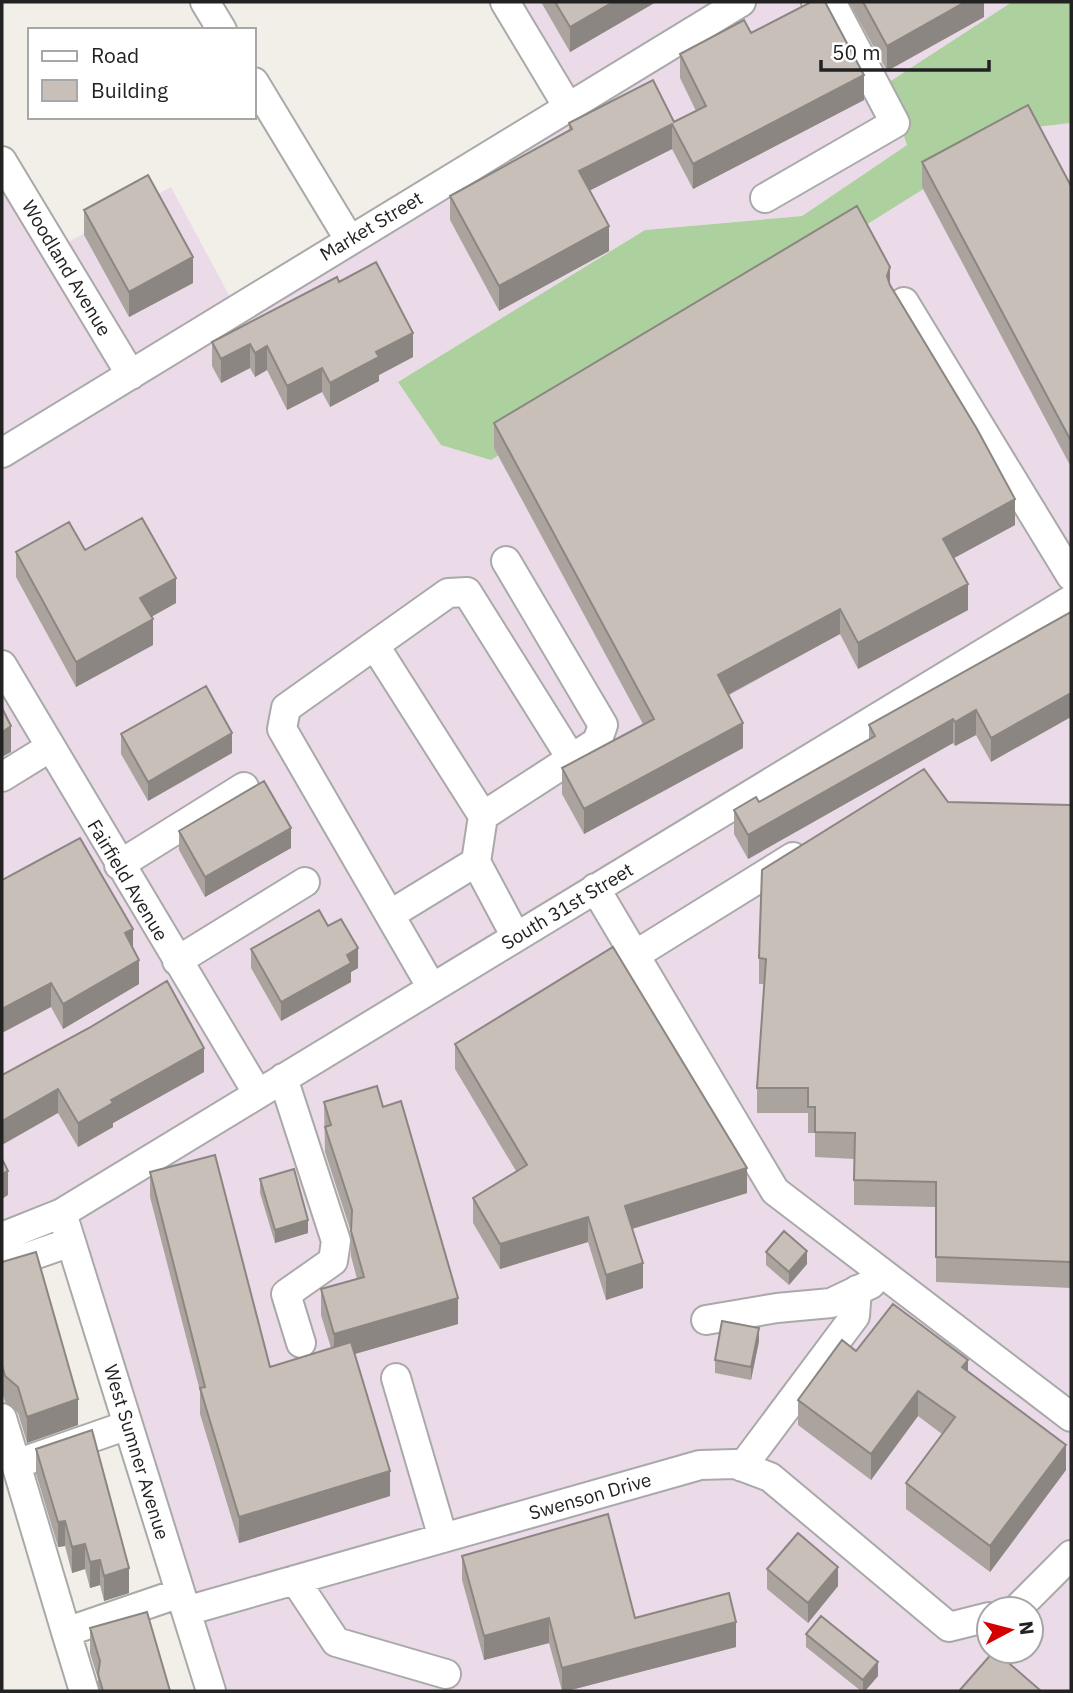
<svg xmlns="http://www.w3.org/2000/svg" width="1073" height="1693" font-family="'IBM Plex Sans',sans-serif">
<rect width="100%" height="100%" fill="#f2efe9"/>
<path fill="#ebdbe8" fill-rule="evenodd" d="M503 2H1012L886 84 907 145 802 216 645 230 398 382 1019 129 1071 123V1423L782 1202 1071 1432V1691H223L81 1235 2 1260V167L55 249 171 187 237 310 570 110ZM989 1609H1031V1651H989Z"/>
<path fill="#add19e" d="M1012 2H1071V123L1019 129 491 460 441 445 398 382 645 230 802 216 907 145 886 84Z"/>
<g fill="none" stroke-linecap="round" stroke-linejoin="round">
<g stroke="#a9a9a9" stroke-width="32">
<path id="minor" d="M205 2 222 30
M505 2 568 107
M254 82 349 239
M2 161 131 375
M765 198 895 123 836 11 816 2
M904 302 1071 576
M2 453 741 2
M375 646 483 816 476 862 516 937
M2 665 258 1094
M2 777 49 748
M483 816 597 742 603 725 506 561
M119 865 244 787
M595 888 775 1191 1071 1417
M391 914 476 862
M635 955 793 857
M177 961 305 882
M432 988 282 729 286 708 448 593 467 592 571 758
M283 1078 336 1241 333 1261 286 1294 301 1343
M62 1213 211 1691
M2 1237 62 1213 1071 600
M2 1266 71 1242
M706 1320 777 1308 831 1303 871 1284
M396 1378 443 1538
M2 1418 16 1464
M742 1467 855 1316 857 1290
M295 1580 336 1642 446 1674
M1017 1609 1071 1555
M186 1611 700 1465 735 1464 770 1477 949 1627 989 1617
M66 1632 16 1464 128 1425
M84 1691 66 1632 180 1593"/>
</g>
<use href="#minor" stroke="#fff" stroke-width="28"/>
</g>
<path fill="#aba49e" d="M541 2H656L570 52Z
M849 2H984V17L887 71Z
M751 33 864 100 693 189 672 149 590 190 609 251 499 311 450 220V196L569 131V123L674 122 696 111 680 78V54Z
M922 162 1071 186V467L922 187Z
M84 210 193 283 129 317 84 235Z
M339 282 413 357 379 375V381L330 407 322 392 287 410 267 370 255 377 250 368 221 383 212 366V342Z
M890 286 1015 525 954 558 968 610 858 669 840 634 729 695 743 748 584 834 562 794V768L643 724 494 448V423Z
M85 550 176 603 151 617 153 645 76 687 16 577V552Z
M1071 612 991 762 976 735 955 746 953 743 748 859 734 834V810L759 802 869 740V725Z
M121 734 232 753 148 801 121 754Z
M948 802 1071 805V1288L936 1282V1207L854 1205V1159L815 1157V1133H808V1113H757V1088L764 984H759V958Z
M179 831 291 848 205 897 179 850Z
M2 880 133 948 139 984 63 1029 51 1007Z
M328 926 358 968 351 972V982L281 1021 251 968V949Z
M455 1044 747 1193 632 1229 643 1288 606 1300 588 1242 500 1269 473 1223V1198L516 1171 455 1069Z
M204 1072 113 1123V1127L78 1147 58 1113 2 1075Z
M324 1102 383 1107 458 1324 355 1354 390 1496 239 1543 200 1414V1391L150 1197V1172L270 1367 331 1348 321 1315V1289L357 1279 351 1256V1232L325 1152Z
M260 1179 308 1233 275 1243 260 1193Z
M766 1252 807 1264 789 1285 766 1265Z
M2 1262 78 1425 27 1443 18 1413 5 1402 2 1391Z
M759 1341 751 1380 715 1373V1360Z
M856 1351 968 1372 1066 1470 990 1572 906 1509V1483L942 1434 918 1416 871 1480 798 1425V1400Z
M36 1449 129 1593 104 1601 100 1585 90 1588 85 1569 72 1573 65 1546 58 1547 36 1474Z
M462 1556 635 1618 736 1647 567 1691H562L549 1643 484 1660 462 1580Z
M767 1569 838 1586 808 1623 767 1589Z
M90 1628 170 1691H98V1679L90 1653Z
M806 1634 878 1676 865 1691H861L806 1647Z"/>
<path fill="#8b8681" d="M613 2H656L570 52V27Z
M965 2H984V17L887 71V46Z
M864 75V100L693 189V164Z
M672 124V149L579 196V171Z
M609 226V251L499 311V286Z
M193 257V283L129 317V292Z
M890 267V293L887 276Z
M413 333V357L379 375V381L330 407V383L376 352Z
M250 344V368L221 383V359Z
M267 346V370L255 377V353Z
M322 368V392L287 410V386Z
M1015 499V525L943 564V539Z
M176 578V603L140 623V598Z
M968 584V610L858 669V643Z
M840 609V634L718 700V675Z
M153 619V645L76 687V662Z
M1071 693V717L991 762V738Z
M976 710V735L955 746V722Z
M953 719V743L748 859V835Z
M743 723V748L584 834V809Z
M11 726V752L2 757V732Z
M232 733V753L148 801V782Z
M291 828V848L205 897V877Z
M133 929V953L125 933Z
M358 948V968L351 972V982L281 1021V1002L347 955Z
M139 960V984L63 1029V1004Z
M51 983V1007L2 1033V1009Z
M204 1048V1072L113 1123V1127L78 1147V1123L111 1100Z
M58 1089V1113L2 1145V1121Z
M747 1168V1193L625 1231V1206Z
M8 1171V1195L2 1199V1174Z
M588 1217V1242L500 1269V1244Z
M308 1220V1233L275 1243V1230Z
M807 1251V1264L789 1285V1272Z
M643 1263V1288L606 1300V1275Z
M458 1298V1324L334 1360V1334Z
M759 1328V1341L751 1380V1367Z
M968 1360V1385L962 1367Z
M918 1391V1416L871 1480V1454Z
M78 1399V1425L27 1443V1417Z
M1066 1445V1470L990 1572V1546Z
M390 1471V1496L239 1543V1517Z
M65 1521V1546L58 1547V1522Z
M85 1544V1569L72 1573V1547Z
M100 1560V1585L90 1588V1562Z
M838 1567V1586L808 1623V1603Z
M129 1568V1593L104 1601V1576Z
M549 1618V1643L484 1660V1636Z
M736 1622V1647L567 1691H562V1668Z
M878 1662V1676L865 1691H863V1680Z"/>
<path fill="#c7bfb8" stroke="#8b8681" stroke-width="2" d="M555 2H613L570 27Z
M811 2H825L864 75 693 164 672 124 579 171 609 226 499 286 450 196 572 129 569 123 653 80 674 122 706 106 680 54 744 20 751 33Z
M863 2H965L887 46Z
M1028 105 1071 186V441L922 162Z
M148 175 193 257 129 292 84 210Z
M857 206 890 267 887 276 890 285 977 429 1015 499 943 539 968 584 858 643 840 609 718 675 743 723 584 809 562 768 654 719 494 423Z
M376 262 413 333 376 352 379 357 330 383 322 368 287 386 267 346 255 353 250 344 221 359 212 342 337 277 339 282Z
M142 518 176 578 140 598 153 619 76 662 16 552 69 522 85 550Z
M1071 612V693L991 738 976 710 955 722 953 719 748 835 734 810 756 797 759 802 875 736 869 725Z
M206 686 232 733 148 782 121 734Z
M2 708 11 726 2 732Z
M924 769 948 802 1071 805V1262L936 1257V1182L854 1180 855 1133 815 1132V1107H808V1088H757L766 959 759 958 762 870Z
M264 781 291 828 205 877 179 831Z
M80 838 133 929 125 933 139 960 63 1004 51 983 2 1009V880Z
M319 910 328 926 341 919 358 948 347 955 351 963 281 1002 251 949Z
M613 947 747 1168 625 1206 643 1263 606 1275 588 1217 500 1244 473 1198 527 1165 455 1044Z
M167 981 204 1048 111 1100 113 1103 78 1123 58 1089 2 1121V1075L89 1028Z
M377 1086 383 1107 401 1101 458 1298 334 1334 321 1289 364 1277 351 1231 352 1210 325 1127 331 1125 324 1102Z
M215 1155 270 1367 351 1342 390 1471 239 1517 200 1388 205 1387 150 1172Z
M2 1159 8 1171 2 1174Z
M294 1169 308 1220 275 1230 260 1179Z
M784 1231 807 1251 789 1272 766 1252Z
M36 1252 78 1399 27 1417 18 1387 5 1376 2 1365V1262Z
M893 1304 968 1360 962 1367 1066 1445 990 1546 906 1483 955 1417 918 1391 871 1454 798 1400 842 1340 856 1351Z
M722 1321 759 1328 751 1367 715 1360Z
M92 1430 129 1568 104 1576 100 1560 90 1562 85 1544 72 1547 65 1521 58 1522 36 1449Z
M608 1514 635 1618 729 1593 736 1622 562 1668 549 1618 484 1636 462 1556Z
M798 1533 838 1567 808 1603 767 1569Z
M147 1612 170 1691H103L98 1674 100 1661 90 1628Z
M821 1616 878 1662 863 1680 806 1634Z
M994 1651H995L1041 1691H959Z"/>
<g text-anchor="middle" dominant-baseline="central" stroke-width="6" stroke-linejoin="round" paint-order="stroke">
<g font-size="19" fill="#222" stroke="#fff">
<text transform="translate(371 226) rotate(-31)">Market Street</text>
<text transform="translate(67 268) rotate(59)">Woodland Avenue</text>
<text transform="translate(128 880) rotate(59)">Fairfield Avenue</text>
<text transform="translate(567 906) rotate(-31)">South 31st Street</text>
<text transform="translate(137 1452) rotate(73)">West Sumner Avenue</text>
<text transform="translate(590 1496) rotate(-16)">Swenson Drive</text>
</g>
</g>
<rect width="1073" height="1693" fill="none" stroke="#222222" stroke-width="7"/>
<rect x="28" y="28" width="228" height="91" fill="#ffffff" stroke="#a7a7a7" stroke-width="2"/>
<rect x="42" y="51" width="35" height="10" fill="#ffffff" stroke="#a7a7a7" stroke-width="2"/>
<text x="91" y="63" font-size="21" fill="#222222">Road</text>
<rect x="42" y="80" width="35" height="21" fill="#c7bfb8" stroke="#a7a7a7" stroke-width="2"/>
<text x="91" y="98" font-size="21" fill="#222222">Building</text>
<g transform="translate(1010 1630) rotate(83)"><circle r="33" fill="#ffffff" stroke="#a7a7a7" stroke-width="2"/>
<path d="M0-5L12 26L0 18L-12 26Z" fill="#d40000"/>
<text y="-10" font-size="19" font-weight="bold" text-anchor="middle" fill="#222222">N</text>
</g>
<path d="M821 60v10h168v-10" fill="none" stroke="#222222" stroke-width="3.5"/>
<text x="832" y="60" font-size="21" fill="#222222" stroke="#ffffff" stroke-width="5" paint-order="stroke">50 m</text>
</svg>
